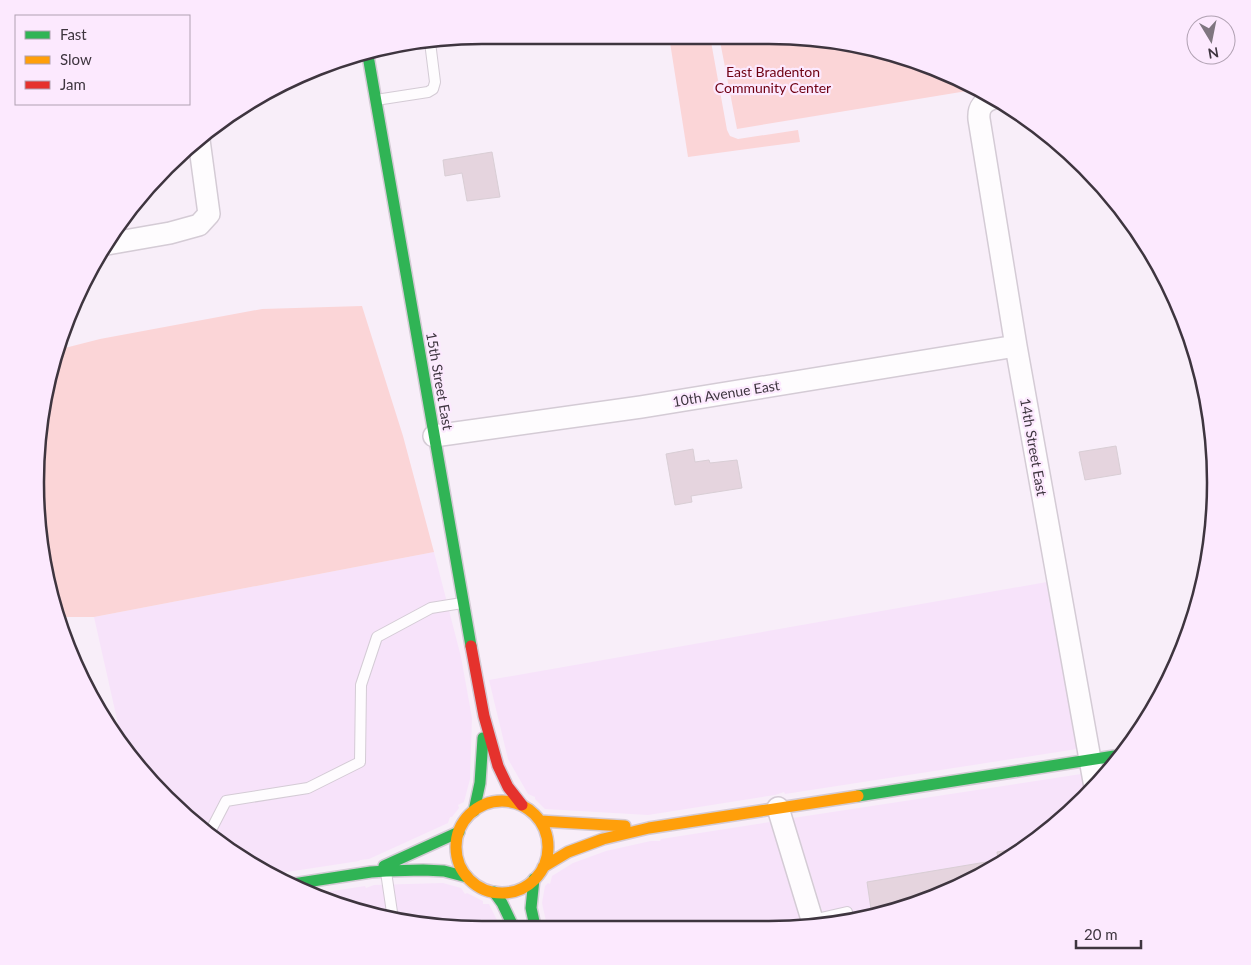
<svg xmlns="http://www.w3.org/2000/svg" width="1251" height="965" font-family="Lato,sans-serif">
<rect width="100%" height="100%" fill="#f8eef9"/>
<path fill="#f7e3fa" d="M434 552 461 657 472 718 470 779 464 802 458 805 459 808 452 817H450L448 823 369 859 360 860 359 861 274 874 234 855 166 799 123 746 94 617Z
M1047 582 1077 749 785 794 784 792 775 795 648 815 545 809 535 799V797L528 794 508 759 489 680Z
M1081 774 1086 798 1017 855 913 906 827 926 793 818Z
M770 822 803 926H547L542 903 545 886 548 883 550 884 552 876 573 863 606 851 651 841H660L661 839Z
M443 883 461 888 465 894 467 893 483 901V904H489L500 926H424L338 906 313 894 365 886 366 888 374 885Z"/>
<path fill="#fbd5d7" d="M669 36H710L727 130 730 136 738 139 798 130 800 142 688 157Z
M719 36H797L885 50 967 81 979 89 737 129Z
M362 306 403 436 434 552 94 617H59L50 599 35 483 50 367 57 350 100 339 262 309Z"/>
<path fill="#e5d4de" stroke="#d9ced5" d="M492 152 500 197 467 201 462 173 445 176 443 160Z
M1116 446 1121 474 1085 480 1079 452Z
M693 449 695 462 709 460 710 463 737 460 742 488 691 496 692 502 675 505 666 454Z
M1027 847 1017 855 913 906 872 916 867 882 998 860 997 852Z"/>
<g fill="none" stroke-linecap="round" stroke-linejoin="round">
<g stroke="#d4cbd5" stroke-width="12">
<path id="lane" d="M376 100 428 92 433 89 435 82 430 42
M212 836 211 830 226 801 308 788 360 762 361 685 377 637 431 608 462 603
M386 872 393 919
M812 920 847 912 849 921"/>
</g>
<g stroke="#d4cbd5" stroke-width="24">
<path id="street" d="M994 98C983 102 978 107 979 119L1016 346 1095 787
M107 244 170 233 199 225 209 214 199 140
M434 436 641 407 1016 346
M778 808 814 926"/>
</g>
<g stroke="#d4cbd5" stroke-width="14">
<path id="fast" d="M367 50 471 646
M858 796 1121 755
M474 811 480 783 483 738
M384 866 459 832
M534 879 531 908 535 926
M293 884 371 872 386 871 423 870 444 871 467 877
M494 892 502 903 513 926"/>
</g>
<g stroke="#d4cbd5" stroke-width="14">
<path id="slow" d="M456 847a46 46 0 1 1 92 0a46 46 0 1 1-92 0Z
M540 821 625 826
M543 867 568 852 603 839 649 828 858 796"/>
</g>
<g stroke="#d4cbd5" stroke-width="14">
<path id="jam" d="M471 646 484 716 498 766 508 787 522 805"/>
</g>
<use href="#lane" stroke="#fefcfe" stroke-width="10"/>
<use href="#street" stroke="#fefcfe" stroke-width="21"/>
<use href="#fast" stroke="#30b455" stroke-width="11"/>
<use href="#slow" stroke="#ff9f0a" stroke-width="11"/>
<use href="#jam" stroke="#e5322d" stroke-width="11"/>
</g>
<g text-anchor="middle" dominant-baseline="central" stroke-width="4.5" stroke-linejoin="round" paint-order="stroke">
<g font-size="14" fill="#6e0112" stroke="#fce9fe">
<text x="773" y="71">East Bradenton<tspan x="773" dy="16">Community Center</tspan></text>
</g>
<g font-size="14" fill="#3e353f" stroke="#fce9fe">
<text transform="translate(440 381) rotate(80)">15th Street East</text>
<text transform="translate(726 393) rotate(-9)">10th Avenue East</text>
<text transform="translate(1034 447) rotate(80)">14th Street East</text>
</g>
</g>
<path d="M0 0H1251V965H0ZM482 44H769A438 438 0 0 1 1207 482V483A438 438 0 0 1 769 921H482A438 438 0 0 1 44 483V482A438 438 0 0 1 482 44Z" fill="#fce9fe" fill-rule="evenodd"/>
<path fill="none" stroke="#3e353f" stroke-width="2.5" d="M482 44H769A438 438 0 0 1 1207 482V483A438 438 0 0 1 769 921H482A438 438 0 0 1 44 483V482A438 438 0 0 1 482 44Z"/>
<rect x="15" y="15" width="175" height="90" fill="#fce9fe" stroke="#b0a1b2"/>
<rect x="25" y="31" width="25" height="8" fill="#30b455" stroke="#b0a1b2"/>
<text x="60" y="40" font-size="15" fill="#3e353f">Fast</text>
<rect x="25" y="56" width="25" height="8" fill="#ff9f0a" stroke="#b0a1b2"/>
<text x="60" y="65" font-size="15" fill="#3e353f">Slow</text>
<rect x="25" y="81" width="25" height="8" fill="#e5322d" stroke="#b0a1b2"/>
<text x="60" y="90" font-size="15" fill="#3e353f">Jam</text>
<g transform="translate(1211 40) rotate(170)"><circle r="24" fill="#fce9fe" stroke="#b0a1b2"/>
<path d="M0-4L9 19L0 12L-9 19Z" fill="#7f7680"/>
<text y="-8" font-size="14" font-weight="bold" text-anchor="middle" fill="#3e353f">N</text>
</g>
<path d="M1076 940v8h65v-8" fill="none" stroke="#3e353f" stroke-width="2.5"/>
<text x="1084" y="940" font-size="15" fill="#3e353f" stroke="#fce9fe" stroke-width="4" paint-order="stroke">20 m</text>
</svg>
